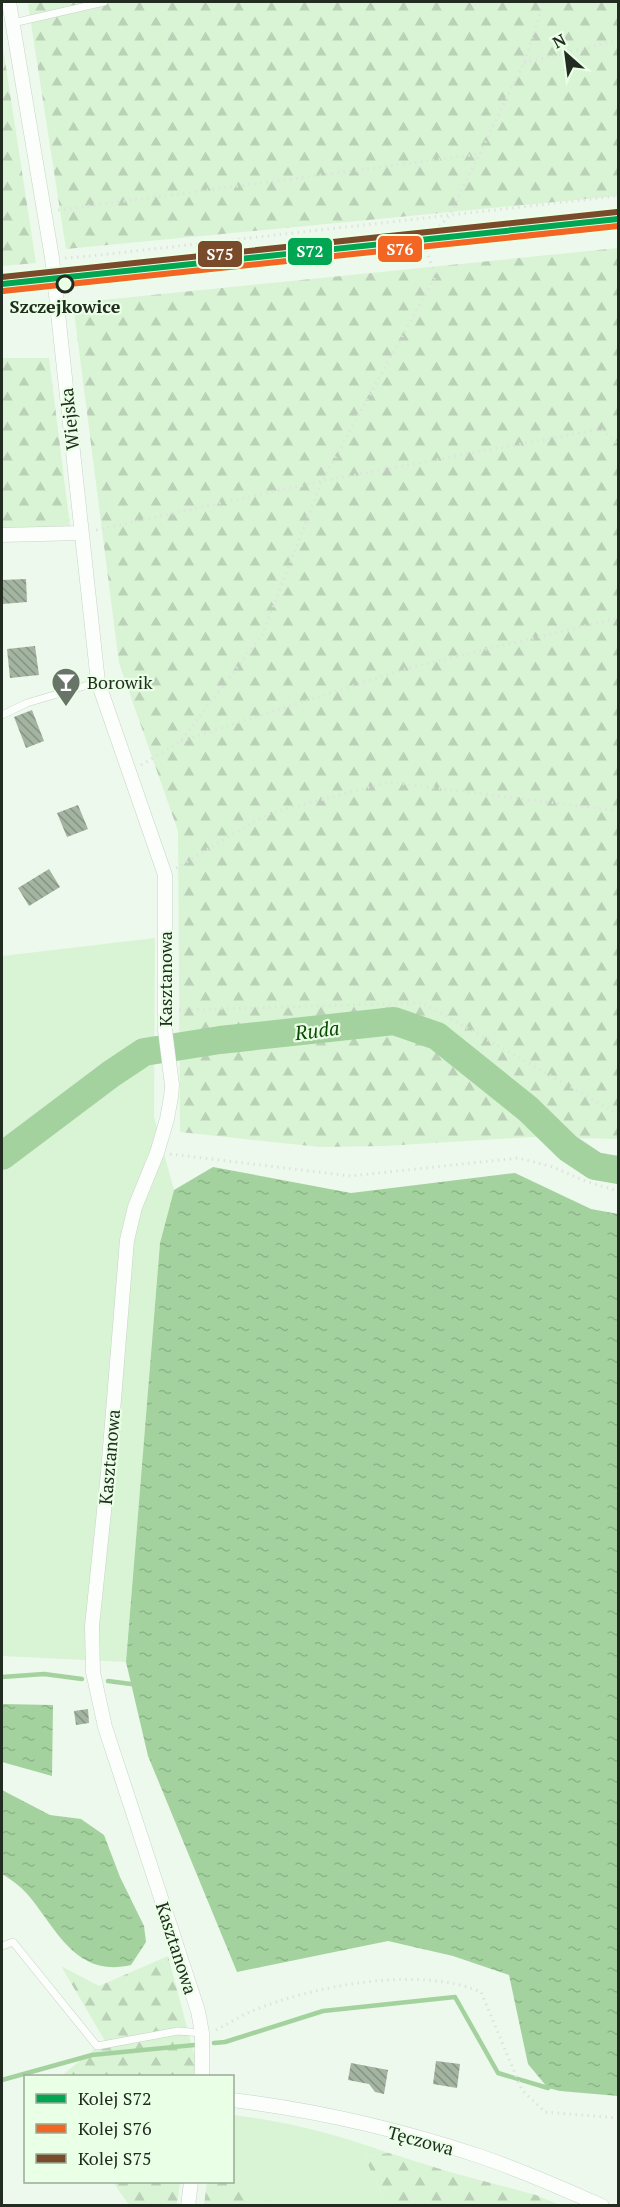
<svg xmlns="http://www.w3.org/2000/svg" width="620" height="2207" font-family="'PT Serif',serif">
<defs>
<pattern id="forest-firs" width="22" height="20" patternUnits="userSpaceOnUse" patternTransform="scale(1.5)"><rect width="22" height="20" fill="#d9f4d5"/><path d="M5 1l3.5 6h-7zM16 11l3.5 6h-7z" fill="#bad1b7"/></pattern>
<pattern id="water-ripples" width="26" height="14" patternUnits="userSpaceOnUse" patternTransform="scale(1.5)"><rect width="26" height="14" fill="#a4d29e"/><path d="M2 4q2-2 4 0t4 0M15 11q2-2 4 0t4 0" fill="none" stroke="#8db488"/></pattern>
<pattern id="building-back-hatch" width="6" height="6" patternUnits="userSpaceOnUse" patternTransform="scale(1.5)"><rect width="6" height="6" fill="#a3b4a1"/><path d="M-1 5l2 2M0 0l6 6M5-1l2 2" fill="none" stroke="#849383"/></pattern>
</defs>
<rect width="100%" height="100%" fill="#edf9ec"/>
<path fill="#d9f4d5" d="M155 938 154 1117 174 1190 160 1243 126 1662 2 1656V956Z
M233 2115C286 2121 338 2135 389 2153L364 2156 387 2205H271L237 2175 233 2176Z"/>
<path fill="url(#forest-firs)" d="M40 2H618V196L66 249 28 4Z
M2 41 36 263 2 266Z
M618 248V1139L531 1137 385 1146 320 1147 180 1132 178 831 119 663 73 303Z
M2 358H49L70 526 2 529Z
M168 1956 196 2061 194 2076H61L105 2041 61 1966 99 1986Z
M389 2153 453 2173 536 2195 560 2205H387L364 2156Z
M237 2175 269 2202 271 2205H204L207 2182H232L233 2176Z
M113 2182H180L177 2205H129Z"/>
<path fill="url(#water-ripples)" d="M213 1167 351 1193 515 1173 591 1209 618 1214V2096L560 2091 548 2088 528 2064 509 1975 453 1956 388 1941 237 1972 148 1756 126 1662 160 1243 174 1190Z
M2 1704 53 1705 52 1776 2 1762Z
M2 1790 50 1815 81 1819 104 1835 120 1877 144 1926 146 1942 131 1965C79 1977 60 1936 33 1901 25 1890 14 1881 2 1874Z"/>
<g fill="none" stroke-linecap="round" stroke-linejoin="round">
<path stroke="#a4d29e" stroke-width="4.5" d="M2 1677 44 1674 82 1679
M108 1681 131 1684
M214 2043 225 2042 323 2011 455 1997 498 2073 548 2088
M2 2080 92 2055 194 2045"/>
<path stroke="#a4d29e" stroke-width="28" d="M2 1156 111 1074 144 1052 220 1040 394 1021 437 1036 528 1109 568 1148 595 1166 618 1170"/>
</g>
<path fill="url(#building-back-hatch)" d="M26 579 27 602 2 604V580Z
M35 646 39 675 10 678 7 649Z
M32 710 44 741 26 748 14 717Z
M78 805 88 829 67 837 57 813Z
M49 869 60 887 29 906 18 888Z
M88 1709 89 1723 76 1725 74 1711Z
M436 2061 460 2064 457 2088 433 2084Z
M351 2063 388 2070 384 2094 375 2092 369 2084 348 2080Z"/>
<g fill="none" stroke-linecap="round" stroke-linejoin="round">
<g stroke="#c8d3c7" stroke-width="8">
<path id="lane" d="M13 23 104 2
M2 715 27 703 98 682
M2 1946 13 1942 97 2046 178 2031 202 2033"/>
</g>
<g stroke="#c8d3c7" stroke-width="15">
<path id="street" d="M9 2 52 258 98 682 165 875V1030L172 1085 171 1097 167 1119 157 1153 135 1207 127 1240 108 1473 92 1626 93 1672 105 1727 198 2011 202 2033V2076
M2 535 81 533
M232 2100C314 2110 401 2130 479 2156 521 2170 562 2188 602 2206
M188 2206 191 2182"/>
</g>
<path stroke="#dfe3df" stroke-width="3" stroke-dasharray="1.5 4.5" stroke-linecap="butt" d="M524 63 618 40
M58 210 479 154
M65 258 91 256 618 196
M96 530 322 481 601 429 618 444
M181 741 408 668 618 618
M141 765 180 742 262 635 322 481 436 275 426 251 428 239 449 216 524 63 544 2
M176 868 267 814 389 782 618 811
M179 1010 423 1003 618 1114
M170 1154 351 1176 518 1158 553 1167 585 1181 618 1191
M216 2030C228 2024 240 2016 252 2011 313 1986 419 1965 481 1992L522 2090 545 2112 618 2118"/>
<use href="#lane" stroke="#fcfefc" stroke-width="7"/>
<use href="#street" stroke="#fcfefc" stroke-width="14"/>
<g stroke="#e9ffe6" stroke-width="10">
<path id="rail-1" d="M2 284 618 219"/>
</g>
<g stroke="#e9ffe6" stroke-width="10">
<path id="rail-2" d="M3 291 618 226"/>
</g>
<g stroke="#e9ffe6" stroke-width="10">
<path id="rail-3" d="M2 277 617 212"/>
</g>
<use href="#rail-1" stroke="#00a651" stroke-width="6"/>
<use href="#rail-2" stroke="#f26522" stroke-width="6"/>
<use href="#rail-3" stroke="#7a4b2a" stroke-width="6"/>
</g>
<defs>
<g id="bar-pin" transform="scale(1.5)"><path d="M0 17L-7.5 6A9.5 9.5 0 1 1 7.5 6Z" fill="#697468" stroke="#e9ffe6"/><path d="M-6-5H6L.8 .8V4.5H3.5V6h-7V4.5H-.8V.8Z" fill="#fff"/></g>
</defs>
<g fill-rule="evenodd">
<use href="#bar-pin" x="66" y="682"/>
</g>
<circle fill="#e9ffe6" stroke="#222c21" stroke-width="3" cx="65" cy="284" r="8"/>
<g text-anchor="middle" dominant-baseline="central" stroke-width="4.5" stroke-linejoin="round" paint-order="stroke">
<g font-size="18" font-weight="bold" fill="#222c21" stroke="#e9ffe6">
<text x="65" y="306">Szczejkowice</text>
</g>
<g font-size="18" fill="#222c21" stroke="#e9ffe6">
<text transform="translate(69 419) rotate(-96)">Wiejska</text>
<text transform="translate(165 979) rotate(-90)">Kasztanowa</text>
<text transform="translate(109 1457) rotate(-85)">Kasztanowa</text>
<text transform="translate(177 1948) rotate(72)">Kasztanowa</text>
<text transform="translate(421 2140) rotate(15)">Tęczowa</text>
</g>
<g font-size="18" fill="#222c21" stroke="#e9ffe6" text-anchor="start">
<text x="87" y="682">Borowik</text>
</g>
<g font-size="20" font-style="italic" fill="#0b4a05" stroke="#e9ffe6">
<text transform="translate(317 1030) rotate(-7)">Ruda</text>
</g>
</g>
<g stroke="#e9ffe6" stroke-width="2">
<rect x="377" y="235" width="46" height="28" rx="6" fill="#f26522"/>
<rect x="287" y="237" width="46" height="29" rx="6" fill="#00a651"/>
<rect x="197" y="240" width="46" height="28" rx="6" fill="#7a4b2a"/>
</g>
<g font-size="16" text-anchor="middle" font-weight="bold" fill="#fff">
<text x="400" y="255">S76</text>
<text x="310" y="257">S72</text>
<text x="220" y="260">S75</text>
</g>
<rect width="620" height="2207" fill="none" stroke="#222c21" stroke-width="6"/>
<rect x="24" y="2075" width="210" height="108" fill="#e9ffe6" stroke="#99ab97" stroke-width="1.5"/>
<rect x="36" y="2094" width="30" height="9" fill="#00a651" stroke="#99ab97" stroke-width="1.5"/>
<text x="78" y="2105" font-size="18" fill="#222c21">Kolej S72</text>
<rect x="36" y="2124" width="30" height="9" fill="#f26522" stroke="#99ab97" stroke-width="1.5"/>
<text x="78" y="2135" font-size="18" fill="#222c21">Kolej S76</text>
<rect x="36" y="2154" width="30" height="9" fill="#7a4b2a" stroke="#99ab97" stroke-width="1.5"/>
<text x="78" y="2165" font-size="18" fill="#222c21">Kolej S75</text>
<g transform="translate(566 54) rotate(332)" stroke="#e9ffe6" stroke-width="4.5" paint-order="stroke">
<path d="M0-4.5L10 22L0 15L-10 22Z" fill="#222c21"/>
<text y="-9" font-size="16" font-weight="bold" text-anchor="middle" fill="#222c21">N</text>
</g>
</svg>
